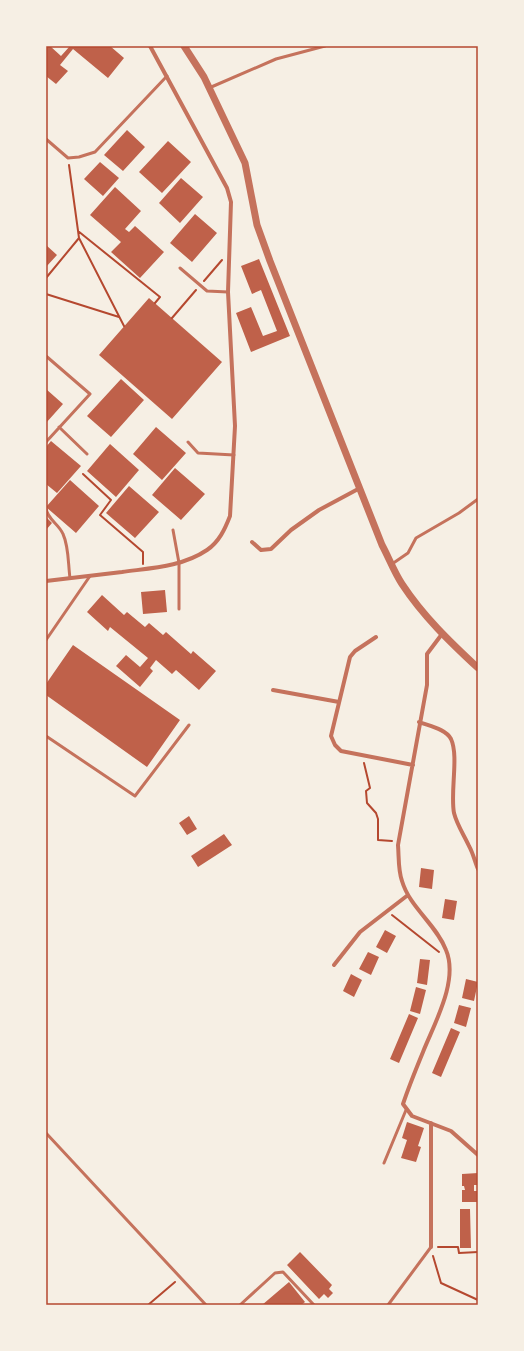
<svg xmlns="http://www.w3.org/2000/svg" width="524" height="1351" font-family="'PT Serif',serif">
<rect width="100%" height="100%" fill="#f6efe4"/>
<path fill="#bf614a" d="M46 46H50L61 56 70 46H110L124 58 108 78 73 49 60 65 68 71 56 84 46 76Z
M127 130 145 147 123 171 104 155Z
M168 141 191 162 162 193 139 172Z
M100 162 119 178 103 196 84 179Z
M181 178 203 197 180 223 159 203Z
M115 187 141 211 125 229 129 232 135 226 164 252 140 278 111 252 121 242 90 215Z
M195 214 217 233 192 262 170 243Z
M46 245 57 255 46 267Z
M259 259 290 336 251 352 236 313 251 307 263 336 277 331 261 290 252 294 241 266Z
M149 298 222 362 172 419 99 355Z
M121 379 144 400 111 437 87 416Z
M46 389 63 404 46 423Z
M156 427 186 453 162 480 133 454Z
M51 441 81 466 57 493 46 484V447Z
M110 444 139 470 116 497 87 471Z
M175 468 205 494 181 520 152 495Z
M70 480 99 506 76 533 46 507Z
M129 486 159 512 135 538 106 513Z
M46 517 52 523 46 530Z
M165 590 167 612 143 614 141 592Z
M102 595 124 615 127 612 145 627 149 623 163 635 166 632 191 654 193 651 216 671 199 690 176 670 172 674 156 660 150 668 153 671 140 687 116 666 126 655 140 667 148 658 110 627 108 631 87 612Z
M73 645 180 720 147 767 46 695V684Z
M189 816 197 829 187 835 179 823Z
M224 834 232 845 198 867 191 856Z
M421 868 434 870 432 889 419 887Z
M445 899 457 901 454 920 442 918Z
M385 930 396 936 387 953 376 947Z
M368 952 379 957 371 975 359 969Z
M420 959 430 960 427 985 417 983Z
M351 974 362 980 354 997 343 991Z
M466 979 478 982 474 1001 462 998Z
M416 987 426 990 420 1014 410 1011Z
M459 1005 471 1008 466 1027 454 1023Z
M409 1014 418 1018 399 1063 390 1059Z
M451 1028 460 1032 441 1077 432 1073Z
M407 1122 424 1128 418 1146 421 1147 416 1162 401 1158 407 1140 402 1138Z
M478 1173V1185H474V1191H478V1202H462V1190H465L464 1186H462V1174Z
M460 1209H470L471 1248H460Z
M300 1252 332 1285 329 1289 333 1293 328 1298 324 1294 319 1299 287 1265Z
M289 1282 305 1302 301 1305H262Z"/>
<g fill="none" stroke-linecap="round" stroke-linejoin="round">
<path stroke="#b5482f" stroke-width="2" d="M69 165 79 238 124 326
M78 231 160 297 155 303
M46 278 79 238
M204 281 222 260
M46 294 119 317
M172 318 196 290
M83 474 111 500 100 515 143 552V564
M364 763 370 788 366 791 367 803 376 813 378 819V840L392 841
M392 915 439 952
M438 1247H458L459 1253 478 1252
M433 1256 441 1283 478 1300
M148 1305 175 1282"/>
<path stroke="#c5725c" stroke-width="3" d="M209 88 276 59 325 46
M46 139 68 158 79 157 95 152 167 76
M180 268 207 291 228 292
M46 356 90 394 46 442
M59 427 87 454
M188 442 198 453 234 455
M46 508C47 519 59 524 63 534 69 547 68 564 70 578
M173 530 179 563V609
M392 564 408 553 416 538 459 513 478 499
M46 640 90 576
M46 736 135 796 189 725
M46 1133 206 1305
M384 1163 406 1110
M240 1305 275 1273 283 1272 314 1305
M388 1305 431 1247"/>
<path stroke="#c5725c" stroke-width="4" d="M252 542 261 550 271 549 291 530 319 510 360 488
M46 581C71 578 96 575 122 572 150 568 182 567 207 550 219 542 225 529 230 516L235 426 228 292 231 202 227 188 150 46
M442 634 427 654V685L398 845C399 857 398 870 402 881 410 908 436 924 446 950 459 981 434 1024 423 1052 416 1069 409 1086 403 1104L412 1116 451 1131 478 1155
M376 637 355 651 350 657 331 736 335 745 341 751 413 765
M273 690 339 702
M419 722C429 726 446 729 451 739 459 756 450 792 454 813 457 825 464 835 469 846 473 853 475 862 478 869
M334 965 360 932 408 895
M431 1247V1123"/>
<path stroke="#c5725c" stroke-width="7" d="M184 46 204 77 245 163 257 225 270 261 382 545C389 558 394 572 402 584 423 616 450 642 478 668"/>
</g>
<rect width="524" height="1351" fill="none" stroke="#f6efe4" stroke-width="94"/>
<rect x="47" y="47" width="430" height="1257" fill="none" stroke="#b5482f" stroke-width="1.5"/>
</svg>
